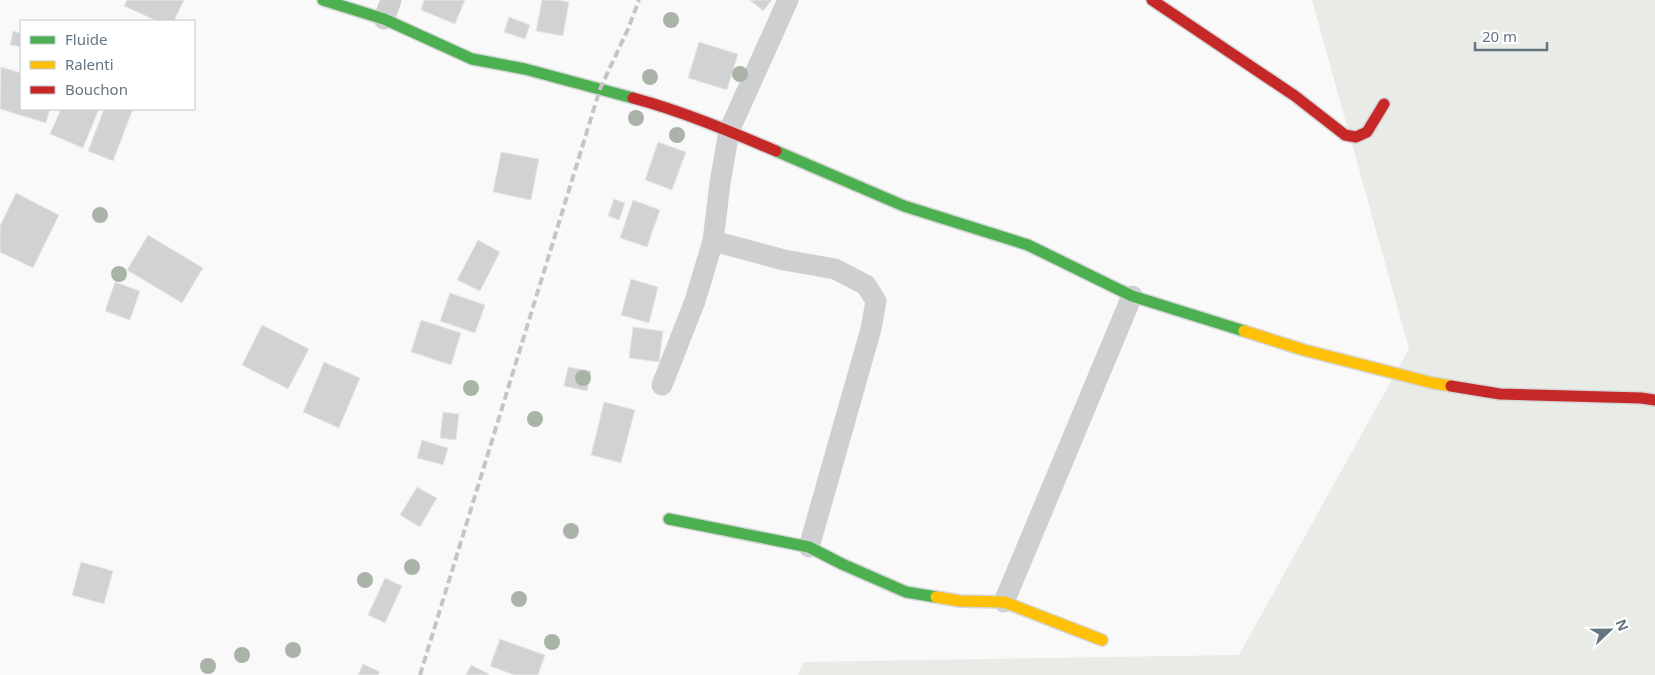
<svg xmlns="http://www.w3.org/2000/svg" width="1655" height="675" font-family="'Noto Sans',sans-serif">
<rect width="100%" height="100%" fill="#f9f9f9"/>
<path fill="#e8ebe6" d="M1312 0H1655V675H798L804 662 1239 655 1409 349Z"/>
<path fill="#d0d2d3" stroke="#e8e8e8" d="M127 0H184L174 21H157L124 6Z
M424 0H465L455 24 421 10Z
M542 0H558L569 2 563 36 536 31Z
M750 0H772L763 11Z
M509 17 530 25 525 39 504 32Z
M13 31 21 33V47L10 45Z
M699 42 738 54 727 90 688 78Z
M1 67 21 73V109H50L46 123 0 109Z
M61 109H99L83 148 50 134Z
M104 109H133L113 161 88 151Z
M658 142 686 152 672 190 645 180Z
M501 152 539 159 531 200 493 192Z
M16 193 59 215 33 268 0 252V226Z
M614 199 625 203 619 220 608 216Z
M633 200 660 210 647 247 620 238Z
M148 235 203 268 182 303 127 270Z
M478 240 500 252 480 291 457 280Z
M631 279 658 287 649 323 621 315Z
M115 282 140 291 130 320 105 311Z
M450 293 485 305 475 333 440 321Z
M421 320 461 333 451 365 411 352Z
M262 325 309 349 288 389 242 365Z
M633 327 663 331 659 362 629 358Z
M324 362 360 378 339 428 303 412Z
M568 367 591 371 587 391 564 386Z
M604 402 635 410 621 463 591 455Z
M443 412 459 414 456 440 440 438Z
M422 440 448 448 443 465 417 458Z
M417 487 437 498 420 527 400 515Z
M81 562 113 571 104 604 72 595Z
M385 578 402 586 385 623 368 615Z
M500 639 545 655 538 675H514L490 666Z
M363 664 380 672 378 675H358Z
M471 665 489 674V675H466Z"/>
<g fill="none" stroke-linecap="round" stroke-linejoin="round">
<g stroke="#d5d6d7" stroke-width="14">
<path id="fast" d="M323 0 384 19 472 59 525 69 633 98
M776 151 904 206 1028 245 1132 296 1244 331
M669 519 809 547 842 564 906 592 936 597"/>
</g>
<g stroke="#d5d6d7" stroke-width="14">
<path id="slow" d="M1244 331 1304 350 1433 383 1451 386
M936 597 960 601 1004 602 1102 640"/>
</g>
<g stroke="#d5d6d7" stroke-width="14">
<path id="jam" d="M1152 0 1295 96 1345 135 1356 137 1367 132 1384 104
M633 98C682 111 729 131 776 151
M1451 386 1500 394 1641 398 1655 400"/>
</g>
<path stroke="#cecfd0" stroke-width="21" d="M384 19 391 0
M713 241 784 260 835 269 866 285 876 301 871 329 809 547
M662 385 695 301 713 241 720 183 729 131 788 0
M1004 602 1132 296"/>
<use href="#fast" stroke="#4caf50" stroke-width="11"/>
<use href="#slow" stroke="#ffc107" stroke-width="11"/>
<use href="#jam" stroke="#c62828" stroke-width="11"/>
<path stroke="#c3c5c6" stroke-width="4" stroke-dasharray="8 4" stroke-linecap="butt" d="M420 675 600 89 628 29 639 0"/>
</g>
<g fill="#a9b3a7">
<circle cx="671" cy="20" r="8"/>
<circle cx="740" cy="74" r="8"/>
<circle cx="650" cy="77" r="8"/>
<circle cx="636" cy="118" r="8"/>
<circle cx="677" cy="135" r="8"/>
<circle cx="100" cy="215" r="8"/>
<circle cx="119" cy="274" r="8"/>
<circle cx="583" cy="378" r="8"/>
<circle cx="471" cy="388" r="8"/>
<circle cx="535" cy="419" r="8"/>
<circle cx="571" cy="531" r="8"/>
<circle cx="412" cy="567" r="8"/>
<circle cx="365" cy="580" r="8"/>
<circle cx="519" cy="599" r="8"/>
<circle cx="552" cy="642" r="8"/>
<circle cx="293" cy="650" r="8"/>
<circle cx="242" cy="655" r="8"/>
<circle cx="208" cy="666" r="8"/>
</g>
<rect x="20" y="20" width="175" height="90" fill="#ffffff" stroke="#c1c8cd"/>
<rect x="30" y="36" width="25" height="8" fill="#4caf50" stroke="#c1c8cd"/>
<text x="65" y="45" font-size="15" fill="#657683">Fluide</text>
<rect x="30" y="61" width="25" height="8" fill="#ffc107" stroke="#c1c8cd"/>
<text x="65" y="70" font-size="15" fill="#657683">Ralenti</text>
<rect x="30" y="86" width="25" height="8" fill="#c62828" stroke="#c1c8cd"/>
<text x="65" y="95" font-size="15" fill="#657683">Bouchon</text>
<g transform="translate(1610 630) rotate(68)" stroke="#ffffff" stroke-width="4" paint-order="stroke">
<path d="M0-4L9 19L0 12L-9 19Z" fill="#657683"/>
<text y="-8" font-size="14" font-weight="bold" text-anchor="middle" fill="#657683">N</text>
</g>
<path d="M1475 42v8h72v-8" fill="none" stroke="#657683" stroke-width="2.5"/>
<text x="1482" y="42" font-size="15" fill="#657683" stroke="#ffffff" stroke-width="4" paint-order="stroke">20 m</text>
</svg>
